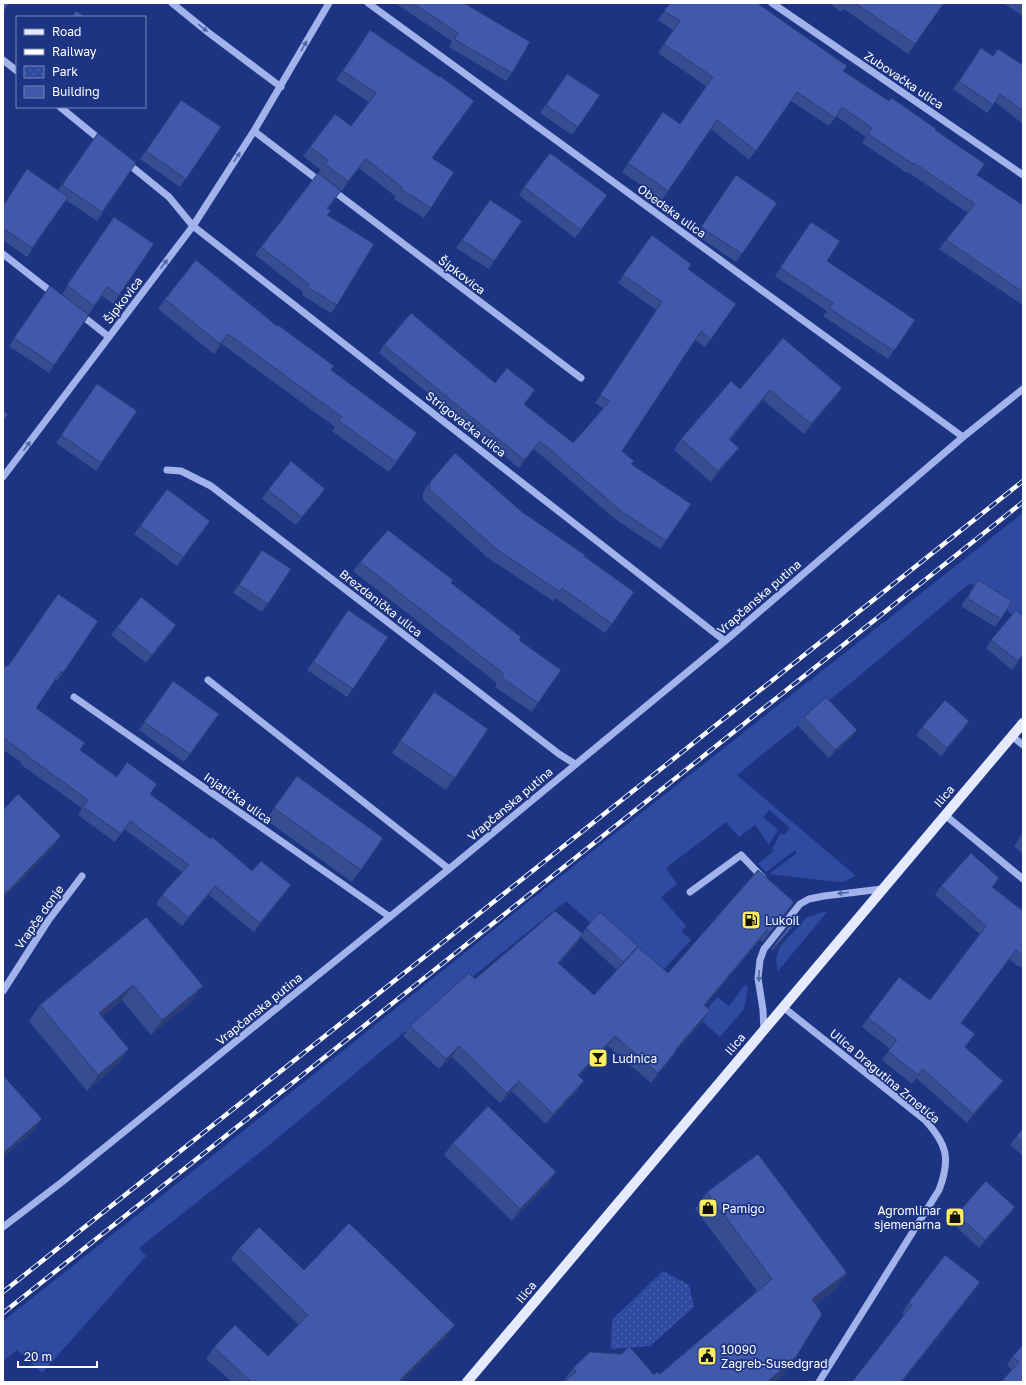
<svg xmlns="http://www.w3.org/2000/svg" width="1026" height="1385" font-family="'Golos Text',sans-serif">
<defs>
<pattern id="park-dots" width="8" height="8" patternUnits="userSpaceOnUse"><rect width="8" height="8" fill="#2f4ba1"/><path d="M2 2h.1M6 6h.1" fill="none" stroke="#4e66af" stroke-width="1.8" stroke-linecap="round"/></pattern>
</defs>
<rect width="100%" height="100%" fill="#1c3482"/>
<path fill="#2f4ba1" d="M1023 513V625L1002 606 970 583 853 681 737 775 856 876 843 882 829 881 769 874 797 853 795 850 766 872 758 864 774 851 772 849 781 833 784 835 790 828 769 810 763 817 778 830 769 845 755 825 739 837 726 822 666 868 677 884 661 897 686 926 682 932 691 940 663 970 707 1009 717 997 729 1006 745 985 748 987 744 1009 720 1037 566 901 402 1034 268 1146 139 1248 146 1256 42 1373 17 1350 3 1361V1321L217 1152 528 902Z
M822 912H827L778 971 776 961 778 952 781 945 806 918Z"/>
<path fill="url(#park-dots)" d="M663 1271 689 1285 694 1307 650 1346 611 1349 612 1320Z"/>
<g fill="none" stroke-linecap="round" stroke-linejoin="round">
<path stroke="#a1b3ea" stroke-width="7" d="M172 3 209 33 281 87
M368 3 963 437
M772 3 1023 175
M3 60 17 71
M60 107 103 142
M254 131 322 183
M126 162 169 197 193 226 725 641
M331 189 581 378
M3 254 54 294
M80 314 109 337
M167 470 181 471 211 486 559 754 575 764
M3 477 193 226 254 131 329 3
M208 680 449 869
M74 697 390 917
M1012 736 1023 745
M945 815 1023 879
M690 892 741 855 763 878
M3 991 48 921 82 876
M783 1007 925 1120C947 1144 951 1159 939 1190L819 1382
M764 1030 763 1010 758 978 760 960 764 949 800 904 809 899 824 896 882 889
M3 1227 62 1182 449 869 725 641 963 437 1023 389"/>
<path stroke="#e5eafe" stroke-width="10" d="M467 1382 1023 723"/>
<g stroke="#fff" stroke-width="4.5">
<path id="rail" d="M3 1292 1023 481
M3 1313 1023 502"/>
</g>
<use href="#rail" stroke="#1c3482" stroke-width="3" stroke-dasharray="9" stroke-linecap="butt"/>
</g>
<path fill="#374d92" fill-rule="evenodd" d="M395 3H464L512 73 506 81 449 47 452 41Z
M670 3 843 71 889 101 935 130 977 175 1023 205V305L939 249 946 240 968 213 908 172 907 173 862 143 866 137 836 116 829 126 791 101 749 160 711 129 662 200 622 172 663 112 680 124 706 86 658 53 673 30 658 20Z
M829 3H944L908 54 844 9 841 12Z
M1003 3H1023V16Z
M370 30 432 158 431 208 424 218 394 199 395 196 359 168 342 191 318 173 321 170 303 156 310 147 351 126 369 102 336 80Z
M981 48 993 56 1023 65V124L995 102 987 113 953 89Z
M567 74 600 95 572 135 540 113Z
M181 100 221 127 180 187 140 159Z
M98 133 136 163 97 221 66 200 27 257 3 240V205L58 190Z
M736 175 777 203 736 262 696 235Z
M524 187 607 195 575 238 519 195Z
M335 199 328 209V215L337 305 331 313 302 295 303 292 255 255 261 247Z
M490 200 522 221 489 269 456 248Z
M114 217 154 244 113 304 102 296 88 315 62 294Z
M811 222 827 261 915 320 888 359 823 316 827 311 775 276Z
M652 235 688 269 736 304 705 347 695 340 622 451 634 461 632 464 666 541 660 549 615 519 534 449 519 468 379 353 384 345 495 383 535 390 524 404 573 443 603 408 595 403 656 310 618 283Z
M50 286 89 315 49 373 9 346Z
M165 299 331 370 417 433 389 472 332 431 335 427 222 344 214 354 158 309Z
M97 384 137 411 96 471 56 443Z
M842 388 835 398 804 434 763 400 730 440 731 458 711 482 674 450 681 439 740 389Z
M430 482 522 512 634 592 605 633 555 598 553 601 485 556V555L423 500V492Z
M325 489 319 497 296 525 262 499 268 490Z
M140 526 205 529 177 566 134 534Z
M262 550 291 569 262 612 233 593Z
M360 562 451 584 519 641 561 670 532 712 495 687 497 683 353 571Z
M978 580 1001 619 995 627 961 606Z
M348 610 388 637 347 697 307 670Z
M1023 616V656L1012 670 986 648 991 640Z
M98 621 57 681 55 680 36 708 80 750 117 777 150 794 252 871 291 885 285 893 254 932 209 895 182 926 156 904 162 895 182 872 124 829 115 842 78 815 82 808 20 764 21 762 3 750V670L8 666Z
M176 625 170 634 146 663 111 635 117 627Z
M173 681 219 714 184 762 139 730Z
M434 692 488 729 446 790 392 753Z
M804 717 857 730 851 738 829 758 798 726Z
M969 721 964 729 941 756 916 735 922 727Z
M297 776 383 838 352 882 266 820Z
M1023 833V854L1014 846Z
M999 878 993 887 1023 911V968L1020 966 1019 967 1009 959 961 1023 965 1047 1003 1081 996 1090 967 1123 916 1078 912 1084 882 1060 890 1049 862 1027 868 1018 930 1000 980 934 935 895 941 886Z
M794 902 787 912 763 942 760 940 705 1006 710 1010 703 1021 676 1051 669 1061 651 1083 608 1046 579 1076 577 1091 546 1124 512 1091 500 1103 452 1057 439 1069 403 1036 410 1026 475 979 582 934 586 928 638 946 633 953 668 973ZM581 937 617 970 594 995 559 964 576 945Z
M146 917 192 1001 151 1035 122 1000 102 1017 129 1049 118 1064 87 1091 29 1021 40 1005Z
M798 921 773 951 771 949 774 945Z
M1023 1129V1156L1010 1145 1016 1137Z
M453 1143 556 1172 548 1184 512 1221 444 1155Z
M707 1192 847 1273 836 1289 816 1304 796 1357 784 1374 775 1382H563L573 1368 654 1375 660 1374 757 1291 695 1209Z
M1015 1207 1009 1215 979 1248 951 1222 957 1214Z
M239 1248 304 1270 447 1336 402 1382H232L206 1359 214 1347 268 1356 299 1325 231 1259Z
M980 1282 973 1292 902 1382H852L905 1315 902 1313 909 1302Z
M1023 1345V1382L1012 1370 1007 1365 1012 1357Z"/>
<path fill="#2d3e77" d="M366 159 359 168 342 191 348 181Z
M228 334 222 344 214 354 220 344Z
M842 388 835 398 804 434 811 424Z
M770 390 763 400 721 449 729 439Z
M540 441 534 449 519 468 524 460Z
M739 448 731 458 711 482 718 471Z
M325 489 319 497 296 525 302 517Z
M176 625 170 634 146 663 152 655Z
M1023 655V656L1012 670 1018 661Z
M969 721 964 729 941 756 947 748Z
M857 730 851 738 829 758 835 750Z
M61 836 53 848 3 899V896Z
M291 885 285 893 254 932 260 923Z
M215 886 209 895 182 926 188 918Z
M794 902 787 912 763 942 770 932Z
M801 917 798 921 773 951 776 946Z
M767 930 760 940 697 1015 704 1005Z
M583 934 576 945 550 973 558 963Z
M638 946 632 954 617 970 623 962Z
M133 985 122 1000 88 1029 99 1013Z
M203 986 192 1001 151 1035 162 1020Z
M710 1010 703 1021 668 1060 675 1050Z
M615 1036 608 1046 571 1085 578 1075Z
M459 1046 452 1057 439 1069 446 1059Z
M129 1049 118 1064 87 1091 98 1075Z
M676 1051 669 1061 651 1083 658 1073Z
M519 1081 512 1091 500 1103 507 1093Z
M584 1081 577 1091 546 1124 553 1114Z
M1003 1081 996 1090 967 1123 973 1114Z
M42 1119 34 1131 3 1158V1153Z
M556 1172 548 1184 512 1221 520 1209Z
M1015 1207 1009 1215 979 1248 985 1240Z
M847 1273 836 1289 801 1315 812 1299Z
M980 1282 973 1292 902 1382H901Z
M455 1325 447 1336 402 1382 400 1380Z
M796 1357 784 1374 775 1382H767Z"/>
<path fill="#4059aa" stroke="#2d3e77" d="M3 3H9L3 12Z
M413 3H464L530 42 512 73 454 39 458 33Z
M670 3H757L847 66 843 71 889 101 892 98 936 129 935 130 985 164 977 175 1023 205V292L946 240 975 204 914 163 913 164 868 134 872 128 842 107 835 118 797 92 756 151 717 120 668 191 628 163 663 112 680 124 713 77 664 44 680 21 664 11Z
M855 3H944L915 44Z
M76 11 85 17H72Z
M370 30 439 77 440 76 474 101 432 158 454 172 431 208 401 189 402 187 366 159 348 181 325 164 328 160 310 147 335 114 351 126 376 93 343 71Z
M981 48 993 56 998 49 1023 65V111L1000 94 993 105 959 81Z
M567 74 600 95 578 127 546 105Z
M181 100 221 127 186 179 146 151Z
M98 133 136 163 102 212 62 185Z
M550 153 607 195 581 230 524 187Z
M27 169 68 197 32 248 3 228V206Z
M318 173 341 191 327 208 331 211 327 215 374 244 337 305 307 287 309 284 261 247Z
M736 175 777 203 742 254 701 227Z
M490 200 522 221 494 261 462 240Z
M114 217 154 244 119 295 107 287 94 306 67 285Z
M811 222 840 241 827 261 915 320 894 351 829 308 833 303 780 268Z
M652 235 691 264 688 269 736 304 711 339 701 331 622 451 634 461 631 464 691 504 666 541 621 511 540 441 524 460 384 345 411 313 495 383 507 368 535 390 524 404 573 443 610 401 600 395 662 302 623 275Z
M196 260 277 326 278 325 334 366 331 370 417 433 396 462 339 421 342 417 228 334 220 344 165 299Z
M50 286 89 315 54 365 14 338Z
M783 338 842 388 811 424 770 390 729 439 739 448 718 471 681 439 731 381 740 389Z
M97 384 137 411 101 463 61 435Z
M3 411 8 414 3 421Z
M455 453 522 512 585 555 584 556 634 592 612 624 562 588 560 592 492 546V545L430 490V482Z
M291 461 325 489 302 517 268 490Z
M167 489 210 521 183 557 140 526Z
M388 530 453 580 451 583 521 637 519 640 561 670 538 703 501 677 504 674 360 562Z
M262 550 291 569 268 604 239 585Z
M978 580 1012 601 1001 619 967 598Z
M58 594 98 621 63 673 61 671 36 708 85 743 80 750 117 777 127 762 157 784 150 794 211 839 212 837 252 871 261 861 291 885 260 923 215 886 188 918 162 895 189 865 130 821 121 834 83 807 88 800 26 755V754L3 738V670L6 665 8 666Z
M141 597 176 625 152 655 117 627Z
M348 610 388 637 353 689 313 662Z
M1016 610 1023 616V655L1018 661 991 640Z
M173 681 219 714 190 754 144 722Z
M434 692 488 729 455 778 400 741Z
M826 697 857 730 835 750 804 717Z
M945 700 969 721 947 748 922 727Z
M297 776 383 838 361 870 274 808Z
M18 794 61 836 3 896V810Z
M1023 833V839L1020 837Z
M971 853 999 878 992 887 1023 911V956L1016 950 961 1023 975 1034 965 1047 1003 1081 973 1114 923 1069 918 1075 888 1051 897 1040 868 1018 899 977 930 1000 986 926 941 886Z
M758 870 794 902 770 932 767 930 704 1005 710 1010 675 1050 676 1051 658 1073 615 1036 578 1075 584 1081 553 1114 519 1081 507 1093 459 1046 446 1059 410 1026 469 973 475 979 555 911 583 934 558 963 594 995 638 947 668 973Z
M600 912 638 946 623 962 586 928Z
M798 914 801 917 776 946 774 945Z
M146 917 203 986 162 1020 133 985 99 1013 129 1049 98 1075 40 1005Z
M3 1075 42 1119 3 1153Z
M488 1106 556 1172 520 1209 453 1143Z
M1023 1129V1143L1016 1137Z
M758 1154 847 1273 812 1299 822 1314 796 1357 767 1382H564L576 1372 573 1368 590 1352 622 1354 629 1346 654 1375 657 1372 660 1374 772 1279 707 1192Z
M986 1181 1015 1207 985 1240 957 1214Z
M349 1223 455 1325 400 1380 402 1382H251L214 1347 235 1325 268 1356 308 1315 239 1248 259 1227 304 1270Z
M945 1255 980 1282 901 1382H852L912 1305 909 1302Z
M1023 1345V1382H1001L1019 1362 1012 1357Z"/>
<defs><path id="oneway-solid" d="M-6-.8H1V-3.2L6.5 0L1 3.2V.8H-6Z"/></defs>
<g fill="#5167ac">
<use href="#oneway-solid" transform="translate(203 28) rotate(39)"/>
<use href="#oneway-solid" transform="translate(304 46) rotate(-60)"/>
<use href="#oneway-solid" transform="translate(237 157) rotate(-57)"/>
<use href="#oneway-solid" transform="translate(164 264) rotate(-53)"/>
<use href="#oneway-solid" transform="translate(27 446) rotate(-53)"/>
<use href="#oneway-solid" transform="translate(843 893) rotate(173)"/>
<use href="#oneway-solid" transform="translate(759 976) rotate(90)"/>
</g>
<defs>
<g id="fuel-square" transform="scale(1)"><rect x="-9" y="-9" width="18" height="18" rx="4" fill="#faee5f" stroke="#1c3482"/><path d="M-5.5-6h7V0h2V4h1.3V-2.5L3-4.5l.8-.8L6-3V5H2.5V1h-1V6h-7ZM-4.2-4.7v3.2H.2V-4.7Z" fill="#111"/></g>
<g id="bar-square" transform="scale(1)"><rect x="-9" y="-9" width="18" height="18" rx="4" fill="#faee5f" stroke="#1c3482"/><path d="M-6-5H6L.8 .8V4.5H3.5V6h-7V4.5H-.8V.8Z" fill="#111"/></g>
<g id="shop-square" transform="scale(1)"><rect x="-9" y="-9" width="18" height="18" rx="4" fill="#faee5f" stroke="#1c3482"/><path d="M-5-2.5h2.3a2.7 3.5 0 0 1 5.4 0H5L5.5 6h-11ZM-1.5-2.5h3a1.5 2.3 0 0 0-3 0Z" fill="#111"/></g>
<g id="civic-square" transform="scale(1)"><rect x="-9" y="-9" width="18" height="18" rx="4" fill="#faee5f" stroke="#1c3482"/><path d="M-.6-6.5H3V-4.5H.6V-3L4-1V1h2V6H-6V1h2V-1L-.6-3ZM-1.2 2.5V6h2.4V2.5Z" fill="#111"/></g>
</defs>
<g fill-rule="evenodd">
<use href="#fuel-square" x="751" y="920"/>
<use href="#bar-square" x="598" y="1058"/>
<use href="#shop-square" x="708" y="1208"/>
<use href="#shop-square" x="955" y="1217"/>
<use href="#civic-square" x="707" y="1356"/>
</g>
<g text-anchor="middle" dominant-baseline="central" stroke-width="3.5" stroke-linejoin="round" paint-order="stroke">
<g font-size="12" fill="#fff" stroke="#1c3482">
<text transform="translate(904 80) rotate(34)">Zubovačka ulica</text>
<text transform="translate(672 211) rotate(36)">Obedska ulica</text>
<text transform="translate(462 275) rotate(37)">Šipkovica</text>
<text transform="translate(123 300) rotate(-53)">Šipkovica</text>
<text transform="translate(466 424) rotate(38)">Strigovačka ulica</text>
<text transform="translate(759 597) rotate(-41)">Vrapčanska putina</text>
<text transform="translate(381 603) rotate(38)">Brezdanička ulica</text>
<text transform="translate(944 796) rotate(-50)">Ilica</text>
<text transform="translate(238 798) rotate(35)">Injatička ulica</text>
<text transform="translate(510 804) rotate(-40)">Vrapčanska putina</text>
<text transform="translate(39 917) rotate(-55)">Vrapče donje</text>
<text transform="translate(259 1009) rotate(-39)">Vrapčanska putina</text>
<text transform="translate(735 1044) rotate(-50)">Ilica</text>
<text transform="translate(885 1076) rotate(40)">Ulica Dragutina Zrnetića</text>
<text transform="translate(526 1292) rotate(-50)">Ilica</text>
</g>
<g font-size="12" fill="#fff" stroke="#1c3482" text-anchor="start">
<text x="765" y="920">Lukoil</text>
<text x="612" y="1058">Ludnica</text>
<text x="722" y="1208">Pamigo</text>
<text x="941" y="1210" text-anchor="end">Agromlinar<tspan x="941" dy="14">sjemenarna</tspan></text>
<text x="721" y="1349">10090<tspan x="721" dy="14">Zagreb-Susedgrad</tspan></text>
</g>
</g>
<rect width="1026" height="1385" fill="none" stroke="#ffffff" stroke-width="8"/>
<rect x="16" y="16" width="130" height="92" fill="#1c3482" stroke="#7785b4"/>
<rect x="24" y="29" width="20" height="6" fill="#e5eafe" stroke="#7785b4"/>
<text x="52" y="36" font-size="12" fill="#ffffff">Road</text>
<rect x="24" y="49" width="20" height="6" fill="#ffffff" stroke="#7785b4"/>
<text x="52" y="56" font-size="12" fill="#ffffff">Railway</text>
<rect x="24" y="66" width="20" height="12" fill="url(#park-dots)" stroke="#7785b4"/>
<text x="52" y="76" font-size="12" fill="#ffffff">Park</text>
<rect x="24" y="86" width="20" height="12" fill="#4059aa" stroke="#7785b4"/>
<text x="52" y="96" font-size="12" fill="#ffffff">Building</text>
<path d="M18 1361v6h79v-6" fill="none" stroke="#ffffff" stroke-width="2"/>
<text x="24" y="1361" font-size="12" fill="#ffffff" stroke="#1c3482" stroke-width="3" paint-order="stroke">20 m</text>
</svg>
